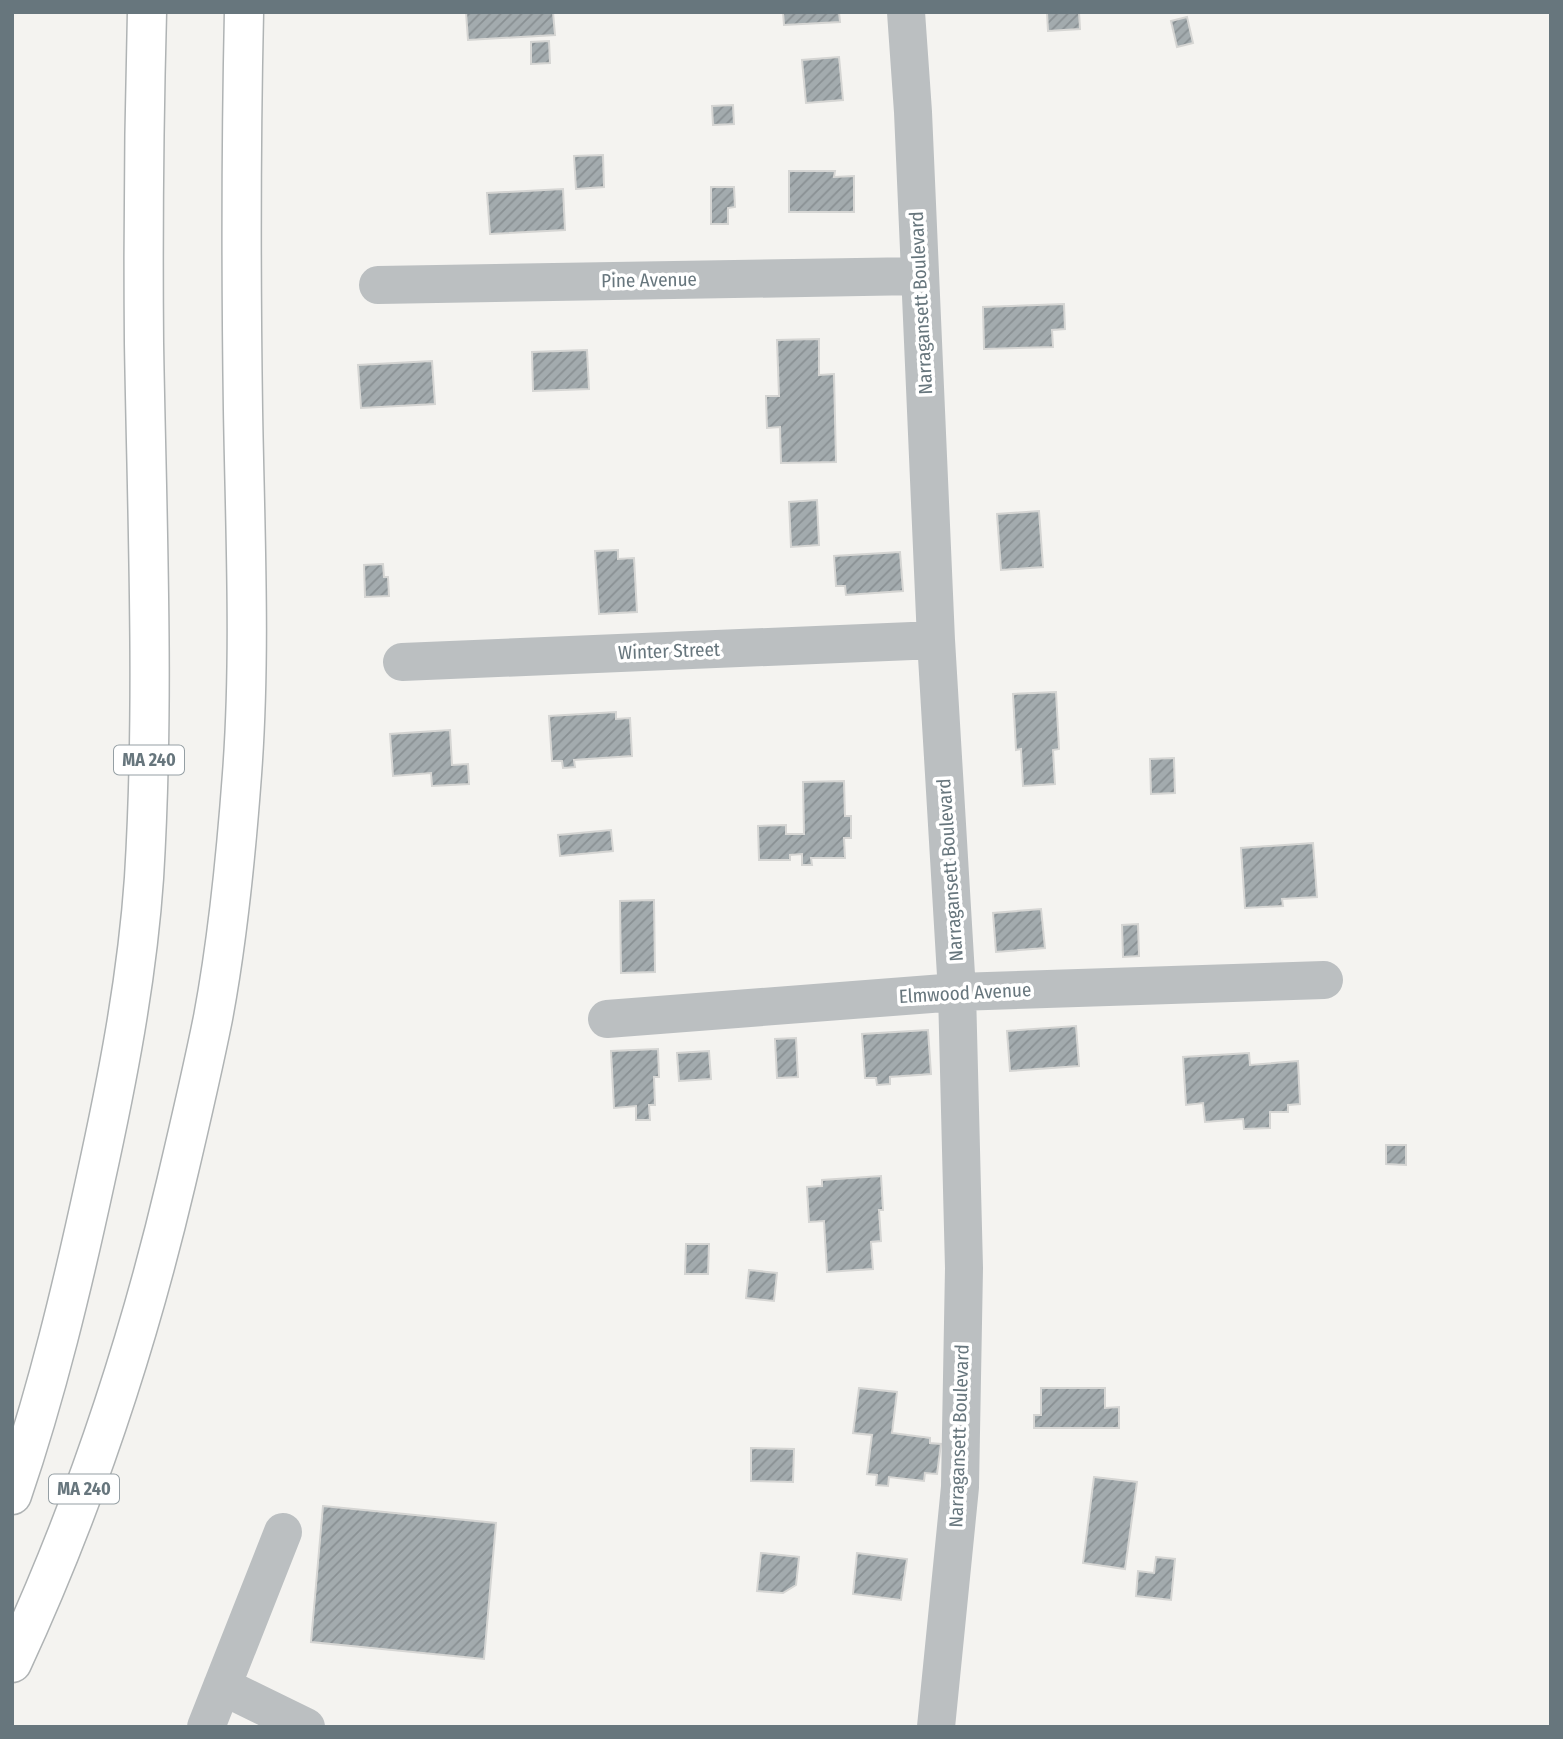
<svg xmlns="http://www.w3.org/2000/svg" width="1563" height="1739" font-family="'Fira Sans Condensed',sans-serif">
<defs>
<pattern id="building-hatch" width="6" height="6" patternUnits="userSpaceOnUse" patternTransform="scale(1.75)"><rect width="6" height="6" fill="#a3abae"/><path d="M-1 1l2-2M0 6l6-6M5 7l2-2" fill="none" stroke="#899093"/></pattern>
</defs>
<rect width="100%" height="100%" fill="#f4f3f0"/>
<path fill="url(#building-hatch)" stroke="#d5d5d3" stroke-width="2" d="M466 12H553L555 35 468 40Z
M783 12H839L840 22 784 25Z
M1047 12H1079L1080 29 1048 31Z
M1187 17 1193 43 1177 47 1171 21Z
M549 41 550 63 531 64V42Z
M839 57 843 100 806 103 802 60Z
M733 105 734 124 713 125 712 106Z
M603 155 604 187 576 189 574 156Z
M789 171H835L834 177 854 176V212H789Z
M711 187H734L735 207 728 208V224H711Z
M563 189 565 230 490 234 487 193Z
M1064 304 1065 329 1052 330 1053 347 984 349 983 307Z
M819 339V375L834 374 836 462 781 463 780 427 767 428 766 396H779L777 340Z
M587 350 589 389 533 391 532 352Z
M432 361 435 404 361 408 358 365Z
M817 500 819 545 791 547 789 502Z
M1039 511 1043 567 1001 570 997 514Z
M618 550V559L634 558 637 612 599 614 595 551Z
M900 552 903 591 846 595 845 586H836L834 556Z
M383 564 384 577H388L389 596 365 597 364 565Z
M1056 692 1059 749 1053 750 1055 784 1023 786 1021 749 1016 750 1013 694Z
M616 712V719L630 718 632 756 574 760 575 767 563 768 562 761H552L549 716Z
M450 730 452 765 468 764 469 784 432 786 431 773 393 776 390 734Z
M1174 758 1175 793 1151 794 1150 759Z
M844 781 845 816H851V838H844L845 858H811L812 865H802V854L790 855V860H759L758 826 786 825V834H804L803 782Z
M611 830 613 851 560 856 558 835Z
M1313 843 1317 897 1282 899 1283 906 1245 908 1241 848Z
M654 900 655 972 621 973 620 901Z
M1041 909 1045 948 996 952 993 913Z
M1138 924 1139 956 1123 957 1122 925Z
M1076 1026 1079 1066 1010 1071 1007 1031Z
M928 1030 931 1074 890 1077V1084L877 1085 876 1078H865L862 1034Z
M796 1038 798 1077 777 1078 775 1039Z
M658 1049 659 1077H654L655 1105H649L650 1120H636V1106L614 1108 611 1051Z
M709 1051 711 1079 679 1081 677 1053Z
M1249 1053 1250 1065 1298 1061 1300 1104 1288 1105V1112H1270V1128L1244 1129 1243 1119 1205 1122 1203 1103 1186 1105 1183 1057Z
M1386 1145H1406V1165L1386 1164Z
M881 1176 883 1210H879L881 1241 871 1242 873 1269 827 1272 824 1221 809 1222 807 1187 822 1186V1180Z
M686 1244H709L708 1274H685Z
M749 1270 777 1273 774 1301 746 1298Z
M859 1388 897 1392 892 1433 930 1438V1443L941 1444 937 1474 925 1473 924 1481 889 1477 888 1486 876 1485 877 1475 867 1474 872 1435 853 1433Z
M1041 1388H1105V1408L1119 1407V1428H1034V1415H1041Z
M751 1448 794 1449 793 1482 751 1481Z
M1094 1477 1137 1482 1125 1569 1083 1563Z
M323 1506 496 1523 484 1659 311 1642Z
M761 1553 799 1557 796 1585 783 1593 757 1591Z
M857 1553 907 1559 901 1600 853 1594Z
M1156 1557 1175 1559 1171 1600 1136 1596 1138 1571 1154 1573Z"/>
<g fill="none" stroke-linecap="round" stroke-linejoin="round">
<g stroke="#afb3b4" stroke-width="41">
<path id="highway" d="M12 1495C47 1392 72 1288 95 1182 117 1082 137 980 144 878 155 700 147 522 144 343 143 233 144 123 147 12
M12 1663C83 1510 137 1348 176 1183 189 1128 202 1073 213 1018 228 938 236 856 242 774 251 654 245 530 243 410 241 277 241 145 244 12"/>
</g>
<path stroke="#bbbfc1" stroke-width="38" d="M906 12 913 112 936 640 957 992 964 1268 960 1487 936 1727
M378 285 920 276
M402 662 936 640
M607 1019 957 992 1324 980
M222 1686 306 1727
M206 1727 283 1532"/>
<use href="#highway" stroke="#fff" stroke-width="38"/>
</g>
<g text-anchor="middle" dominant-baseline="central" stroke-width="7" stroke-linejoin="round" paint-order="stroke">
<g fill="#fff" stroke="#959fa4" stroke-width="2">
<rect x="114" y="745.5" width="70" height="29" rx="5"/>
<rect x="49" y="1474.5" width="70" height="29" rx="5"/>
</g>
<g font-size="18" font-weight="bold" fill="#67767d">
<text x="149" y="760">MA 240</text>
<text x="84" y="1489">MA 240</text>
</g>
<g font-size="19" fill="#67767d" stroke="#fff">
<text transform="translate(649 280) rotate(-1)">Pine Avenue</text>
<text transform="translate(921 303) rotate(-93)">Narragansett Boulevard</text>
<text transform="translate(669 651) rotate(-2)">Winter Street</text>
<text transform="translate(950 870) rotate(-94)">Narragansett Boulevard</text>
<text transform="translate(965 993) rotate(-3)">Elmwood Avenue</text>
<text transform="translate(959 1436) rotate(-88)">Narragansett Boulevard</text>
</g>
</g>
<rect width="1563" height="1739" fill="none" stroke="#67767d" stroke-width="28"/>
</svg>
